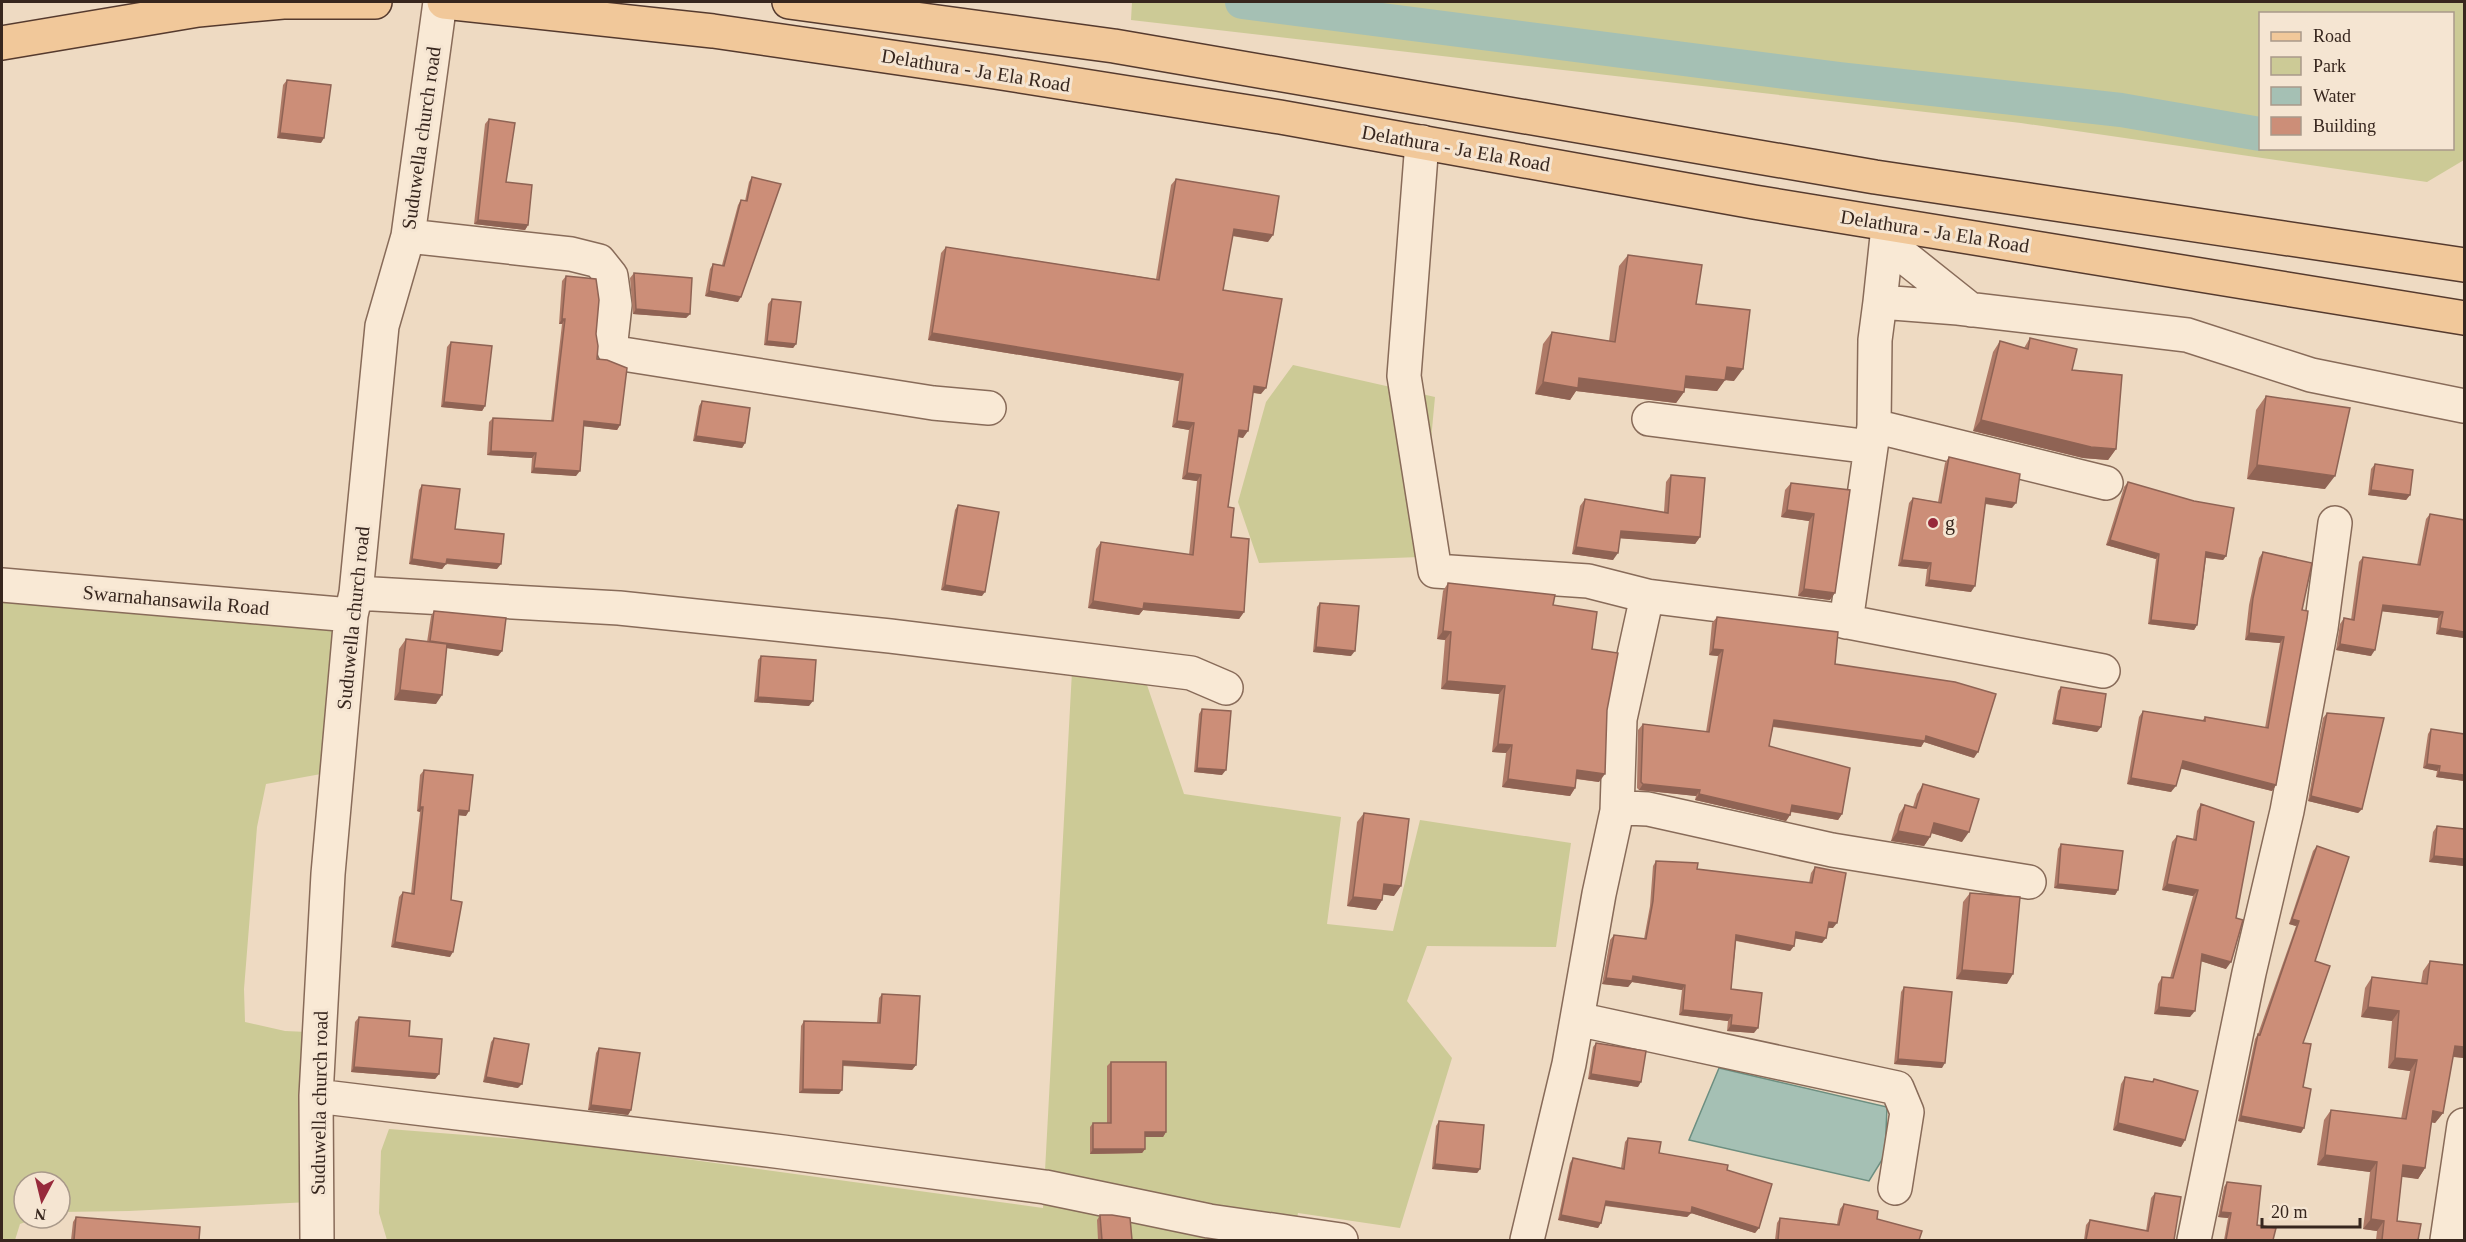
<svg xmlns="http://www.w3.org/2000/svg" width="2466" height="1242" font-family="'Times New Roman',serif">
<rect width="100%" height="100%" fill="#eedac2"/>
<path fill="#ccca96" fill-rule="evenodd" d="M1132 2H2464V160L2427 182 2021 123 1131 20ZM2260 14H2452V148H2260Z
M1293 365 1435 397 1420 557 1259 563 1238 502 1266 402Z
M2 595 343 630 332 772 266 784 257 827 244 989 245 1022 285 1031 330 1033V1201L129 1211 60 1212V1182H24V1218H36L20 1224 15 1240H2Z
M1072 671 1147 685 1184 794 1341 817 1327 924 1393 931 1420 820 1571 843 1556 947 1427 946 1407 1001 1452 1058 1400 1228 1298 1213 1293 1240H387L379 1213 381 1151 389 1129 569 1143 1043 1208Z"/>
<path fill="#a5c0b4" stroke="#6c8e80" stroke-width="1.5" d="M1719 1068 1887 1107 1885 1155 1869 1181 1689 1140Z"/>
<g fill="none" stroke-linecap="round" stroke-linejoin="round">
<path stroke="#a5c0b4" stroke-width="34" d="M1242 2 1840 79 2121 110 2260 134"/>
<g stroke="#886b59" stroke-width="36">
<path id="street" d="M1422 142 1404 376 1435 571 1588 581 1647 596 1620 719 1617 811
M408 236 571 254 599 261 611 276 615 305 611 341 614 350 623 354 933 403 989 408
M1887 243 1971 310
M1880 302 1888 227
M1649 419 1871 447
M1874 426 2106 483
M2 585 351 615
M356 593 619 608 890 636 1191 673 1226 688
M1647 596 1838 620 2103 671
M1846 622 1874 426 1875 340 1880 302 1958 308 2187 335 2311 375 2464 406
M1577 1019 1897 1088 1907 1112 1895 1188
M316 1096 783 1152 1045 1187 1209 1221 1341 1240
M317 1240 316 1096 328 874 351 615 356 593 382 326 408 236 440 2
M1527 1240 1569 1064 1599 894 1617 811 1626 808 1648 809 1832 850 2029 882
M2194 1240 2249 973 2287 811 2321 628 2335 523
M2447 1240 2464 1125"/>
</g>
<g stroke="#553a2e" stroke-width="36">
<path id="primary" d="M444 2 713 31 995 72 1280 117 1754 202 2464 318
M789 2 1114 46 1875 177 2464 265
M2 43 198 10 283 2H375"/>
</g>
<use href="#street" stroke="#f9e9d5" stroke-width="33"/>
<use href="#primary" stroke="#f1c89a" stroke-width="33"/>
</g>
<path fill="#af7a67" d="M287 80 321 143 277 138 283 85Z
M489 119 506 182 528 225 525 230 474 224 485 124Z
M752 177 738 302 705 296 710 269 713 264 722 265 738 205 741 200 745 201 749 182Z
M1176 179 1268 242 1232 236 1223 290 1261 394 1253 393 1243 438 1238 437 1228 507 1231 537 1244 612 1239 619 1143 610 1139 615 1088 608 1096 549 1101 542 1189 555 1197 481 1182 479 1189 430 1172 427 1179 381 928 340 941 253 946 247 1156 279 1171 185Z
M1628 255 1696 304 1734 381 1725 380 1717 391 1684 388V392L1676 403 1576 391 1570 400 1535 394 1543 344 1552 332 1609 341 1619 266Z
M634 273 690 314 686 318 633 314 630 278Z
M566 276 596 334 597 359 620 425 617 430 584 426 576 476 531 473 532 458 487 455 489 422 493 418 551 421 562 324H559L562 281Z
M772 299 796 344 793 348 764 345 768 304Z
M2030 338 2072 370 2116 449 2108 460 2083 458 1973 431 1993 352 2000 341 2024 348Z
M451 342 485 406 482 411 441 407 447 347Z
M2266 396 2325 489 2247 479 2256 410Z
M702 401 745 443 742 448 693 441 699 406Z
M1949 457 2012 508 1985 504 1971 592 1925 586 1927 569 1898 566 1909 503 1913 498 1938 502 1945 463Z
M2375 464 2410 495 2406 500 2368 495 2371 469Z
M1671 475 1700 537 1695 544 1620 538 1613 560 1572 554 1580 506 1585 499 1664 512 1666 482Z
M2128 482 2226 556 2223 560 2206 558 2197 625 2194 630 2148 624 2156 559 2106 545 2124 487Z
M1791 483 1850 490 1830 600 1798 596 1809 521 1781 517 1785 490Z
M422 485 455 529 497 569 446 564 442 569 409 564 419 490Z
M958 505 982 596 941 590 955 510Z
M2430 514 2464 638 2436 634 2438 618 2382 611 2371 656 2336 650 2340 624 2344 618 2351 620 2359 562 2363 557 2417 565 2426 519Z
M2263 552 2302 610 2276 785 2272 791 2181 768 2171 792 2127 784 2139 717 2143 711 2202 721 2205 717 2265 728 2280 643 2245 640 2249 605 2259 558Z
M1448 583 1553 605 1592 649 1607 710 1599 782 1576 779 1575 788 1570 796 1502 787 1506 753 1492 752 1499 694 1441 689 1445 640 1437 639 1443 591Z
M1320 603 1351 656 1313 652 1317 607Z
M434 611 502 651 498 656 447 648 436 704 394 700 399 649 406 639 427 642 431 616Z
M1717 617 1835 664 1974 758 1924 742 1921 747 1773 727 1769 746 1842 814 1838 820 1791 812 1790 815 1786 821 1695 800 1696 796 1639 790 1637 788 1638 730 1643 724 1706 732 1718 656 1709 655 1712 623Z
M761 656 809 706 754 702 758 660Z
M2061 687 2101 727 2097 732 2052 724 2058 691Z
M1202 709 1222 775 1194 772 1199 714Z
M2327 713 2362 809 2358 813 2308 801 2323 718Z
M2431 729 2464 734V781L2436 777 2437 771 2423 768 2428 734Z
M424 770 466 816 459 815 451 900 450 957 391 947 399 897 403 892 411 894 420 812 417 811 420 775Z
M1923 784 1962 842 1931 833 1930 837 1924 846 1891 841 1899 814 1905 805 1913 807 1917 794Z
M2201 804 2226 969 2201 961 2190 1017 2154 1014 2158 984 2162 977 2170 978 2193 896 2162 890 2172 842 2177 836 2193 839 2197 811Z
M1364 813 1394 896 1383 894 1382 900 1376 910 1347 906 1357 822Z
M2437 826 2464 829V866L2429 862 2433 832Z
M2061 844 2118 890 2115 895 2054 888 2058 849Z
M2317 846 2315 961 2303 1043V1087L2301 1133 2238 1121 2255 1039 2258 1034 2296 926 2289 924 2313 851Z
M1656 861 1697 869 1809 883 1811 873 1815 867 1833 928H1828L1822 943 1795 938 1794 946 1790 951 1736 941 1731 989 1754 1033 1727 1031 1728 1021 1679 1015 1682 990 1632 982 1628 987 1602 984 1610 940 1614 935 1644 939 1650 906 1653 866Z
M1970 893 2007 984 1956 979 1963 902Z
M2430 961 2464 1058 2453 1057 2443 1113 2435 1123 2431 1122 2425 1168 2418 1179 2402 1176 2397 1221 2418 1240H2376L2377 1231 2363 1229 2370 1172 2317 1165 2324 1120 2331 1110 2401 1119 2410 1071 2388 1068 2392 1021 2361 1017 2365 988 2372 977 2421 983 2423 971Z
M1904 987 1942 1068 1894 1064 1901 992Z
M882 994 916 1065 912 1070 843 1066 839 1094 799 1093 801 1026 804 1021 877 1023 879 998Z
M359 1017 409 1036 439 1074 435 1079 351 1072 355 1022Z
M494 1038 518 1088 483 1082 491 1042Z
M1596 1043 1638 1087 1588 1079 1593 1047Z
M599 1048 631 1110 628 1115 588 1110 596 1053Z
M1111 1062 1166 1132 1163 1137H1145V1149L1142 1153 1090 1154V1127L1093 1123H1107V1066Z
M2125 1077 2152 1082 2154 1079 2185 1140 2181 1147 2113 1130 2121 1084Z
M1439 1121 1480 1169 1477 1173 1432 1169 1436 1126Z
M1628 1138 1659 1153 1727 1170 1759 1228 1755 1233 1691 1213 1687 1217 1605 1206 1598 1228 1558 1220 1570 1163 1573 1158 1621 1168 1625 1142Z
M2227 1182 2257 1225 2273 1240H2224L2228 1218 2218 1217 2224 1187Z
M2155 1193 2174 1240H2084L2086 1225 2090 1220 2146 1231 2151 1198Z
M1844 1204 1877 1219 1919 1240H1775L1777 1223 1780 1218 1837 1224 1840 1209Z
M1100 1215 1132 1240H1098L1097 1220Z
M76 1217 199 1240H71L73 1222Z"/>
<path fill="#8f6354" d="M280 133 324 138 321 143 277 138Z
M478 220 528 225 525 230 474 224Z
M1234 229 1273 235 1268 242 1229 235Z
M709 291 741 297 738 302 705 296Z
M636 309 690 314 686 318 633 314Z
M562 319H565L562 324H559Z
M932 333 1183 374 1179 381 928 340Z
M767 341 796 344 793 348 764 345Z
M1727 367 1743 369 1734 381 1725 380 1717 391 1678 387 1686 376Z
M1579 378 1684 392 1676 403 1576 391 1570 400 1535 394 1543 382Z
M1254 386 1266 388 1261 394 1250 392Z
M444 402 485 406 482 411 441 407Z
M1981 420 2116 449 2108 460 2083 458 1973 431Z
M584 421 620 425 617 430 581 426Z
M1177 421 1194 423 1189 430 1172 427Z
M1239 430 1248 431 1243 438 1234 436Z
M696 436 745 443 742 448 693 441Z
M491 451 536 453 532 458 487 455Z
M2257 465 2335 476 2325 489 2247 479Z
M534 468 580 471 576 476 531 473Z
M1187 473 1201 475 1197 481 1182 479Z
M2371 490 2410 495 2406 500 2368 495Z
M1986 498 2016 503 2012 508 1982 503Z
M1787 510 1814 514 1809 521 1781 517Z
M1621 531 1700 537 1695 544 1616 538Z
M2110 540 2159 554 2156 559 2106 545Z
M1576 547 1618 553 1613 560 1572 554Z
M2206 552 2226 556 2223 560 2203 557Z
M412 559 446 564 442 569 409 564Z
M447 559 501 564 497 569 443 563Z
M1902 560 1931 563 1927 569 1898 566Z
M1929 580 1975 586 1971 592 1925 586Z
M945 585 985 592 982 596 941 590Z
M1804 589 1835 593 1830 600 1798 596Z
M1093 601 1144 603 1244 612 1239 619 1143 610 1139 615 1088 608Z
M2383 605 2443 612 2438 618 2379 611Z
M2151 620 2197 625 2194 630 2148 624Z
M2440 628 2464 632V638L2436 634Z
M1443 631 1451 632 1445 640 1437 639Z
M2249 633 2284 637 2280 643 2245 640Z
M430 641 502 651 498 656 427 645Z
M2340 644 2375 650 2371 656 2336 650Z
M1316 647 1355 651 1351 656 1313 652Z
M1713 649 1723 650 1718 656 1709 655Z
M1447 681 1505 686 1499 694 1441 689Z
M400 690 442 695 436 704 394 700Z
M758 697 813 701 809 706 754 702Z
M1774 720 1926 736 1978 752 1974 758 1924 742 1921 747 1770 726Z
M2055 720 2101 727 2097 732 2052 724Z
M1498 744 1512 745 1506 753 1492 752Z
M2183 761 2276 785 2272 791 2178 768Z
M2427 764 2440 766 2437 771 2423 768Z
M1197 768 1226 770 1222 775 1194 772Z
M1577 770 1605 774 1599 782 1572 778Z
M2439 772 2464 775V781L2436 777Z
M2131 778 2176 786 2171 792 2127 784Z
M1508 779 1575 788 1570 796 1502 787Z
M1643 784 1700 790 1696 796 1639 790Z
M1699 794 1790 815 1786 821 1695 800Z
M2311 796 2362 809 2358 813 2308 801Z
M1792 805 1842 814 1838 820 1788 811Z
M420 807H423L420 812 417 811Z
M459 810 469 811 466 816 456 815Z
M1934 823 1969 832 1962 842 1928 832Z
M1898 831 1930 837 1924 846 1891 841Z
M2434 856 2464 859V866L2429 862Z
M1384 884 1401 886 1394 896 1378 894Z
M2058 884 2118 890 2115 895 2054 888Z
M2167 884 2198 890 2193 896 2162 890Z
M1353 897 1382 900 1376 910 1347 906Z
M2292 919 2299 921 2296 926 2289 924Z
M1829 922 1837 923 1833 928 1825 927Z
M1796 932 1826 938 1822 943 1792 938Z
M1736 935 1794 946 1790 951 1733 940Z
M395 942 453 952 450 957 391 947Z
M2202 954 2231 962 2226 969 2197 960Z
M1962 970 2013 974 2007 984 1956 979Z
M1633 976 1685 985 1682 990 1632 982 1628 987 1602 984 1606 978Z
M2159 1007 2195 1011 2190 1017 2154 1014Z
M2368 1007 2399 1011 2392 1021 2361 1017Z
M1683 1010 1732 1015 1728 1021 1679 1015Z
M1731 1025 1758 1028 1754 1033 1727 1031Z
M2455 1046 2464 1047V1058L2448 1056Z
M2395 1058 2417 1060 2410 1071 2388 1068Z
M1898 1059 1945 1063 1942 1068 1894 1064Z
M843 1061 916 1065 912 1070 840 1065Z
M354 1067 439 1074 435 1079 351 1072Z
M1591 1074 1641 1082 1638 1087 1588 1079Z
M486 1077 522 1084 518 1088 483 1082Z
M803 1089 842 1090 839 1094 799 1093Z
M591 1105 631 1110 628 1115 588 1110Z
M2433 1111 2443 1113 2435 1123 2425 1121Z
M2241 1116 2304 1128 2301 1133 2238 1121Z
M2118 1123 2185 1140 2181 1147 2113 1130Z
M1145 1132H1166L1163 1137H1142Z
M1093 1149H1145L1142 1153 1090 1154Z
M2325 1155 2377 1162 2370 1172 2317 1165Z
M1435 1164 1480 1169 1477 1173 1432 1169Z
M2403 1165 2425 1168 2418 1179 2395 1176Z
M1606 1201 1692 1207 1759 1228 1755 1233 1691 1213 1687 1217 1602 1205Z
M2221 1212 2231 1213 2228 1218 2218 1217Z
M1561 1215 1601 1223 1598 1228 1558 1220Z
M2371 1219 2384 1221 2377 1231 2363 1229Z"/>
<path fill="#cc8e78" stroke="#8f6354" stroke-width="1.5" d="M287 80 331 85 324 138 280 133Z
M489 119 515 123 506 182 532 185 528 225 478 220Z
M752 177 781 184 741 297 709 291 713 264 724 266 741 200 747 201Z
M1176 179 1279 196 1273 235 1234 229 1223 290 1282 299 1266 388 1254 386 1248 431 1239 430 1228 507 1234 508 1231 537 1249 539 1244 612 1144 603 1143 609 1093 601 1101 542 1193 555 1201 475 1187 473 1194 423 1177 421 1183 374 932 333 946 247 1159 280Z
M1628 255 1702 265 1696 304 1750 310 1743 369 1727 367 1725 380 1686 376 1684 392 1579 378 1578 388 1543 382 1552 332 1615 342Z
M634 273 692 278 690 314 636 309Z
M566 276 596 279 599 300 596 334 598 346 597 359 607 360 627 368 620 425 584 421 580 471 534 468 536 453 491 451 493 418 553 421 565 319H562Z
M772 299 801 302 796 344 767 341Z
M2030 338 2077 349 2072 370 2122 375 2116 449 2091 447 1981 420 2000 341 2028 349Z
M451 342 492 346 485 406 444 402Z
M2266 396 2350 408 2335 476 2257 465Z
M702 401 750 408 745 443 696 436Z
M1949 457 2020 474 2016 503 1986 498 1975 586 1929 580 1931 563 1902 560 1913 498 1941 503Z
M2375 464 2413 470 2410 495 2371 490Z
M1671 475 1705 478 1700 537 1621 531 1618 553 1576 547 1585 499 1668 513Z
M2128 482 2194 501 2234 508 2226 556 2206 552 2197 625 2151 620 2159 554 2110 540Z
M1791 483 1850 490 1835 593 1804 589 1814 514 1787 510Z
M422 485 460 489 455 529 504 534 501 564 447 559 446 564 412 559Z
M958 505 999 512 985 592 945 585Z
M2430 514 2464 520V632L2440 628 2443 612 2383 605 2375 650 2340 644 2344 618 2354 620 2363 557 2420 565Z
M2263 552 2312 563 2302 610 2308 611 2307 619 2276 785 2183 761 2176 786 2131 778 2143 711 2205 721V717L2268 728 2284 637 2249 633 2253 598Z
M1448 583 1555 595 1553 605 1597 612 1592 649 1618 653 1607 710 1605 774 1577 770 1575 788 1508 779 1512 745 1498 744 1505 686 1447 681 1451 632 1443 631Z
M1320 603 1359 606 1355 651 1316 647Z
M434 611 506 618 502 651 430 641Z
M1717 617 1838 632 1835 664 1955 682 1996 694 1978 752 1926 736 1925 741 1774 720 1769 746 1850 768 1842 814 1792 805 1790 815 1699 794 1700 790 1643 784 1641 782 1643 724 1709 732 1723 650 1713 649Z
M406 639 447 644 442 695 400 690Z
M761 656 816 660 813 701 758 697Z
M2061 687 2106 694 2101 727 2055 720Z
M1202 709 1231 711 1226 770 1197 768Z
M2327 713 2384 718 2362 809 2311 796Z
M2431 729 2464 734V775L2439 772 2440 766 2427 764Z
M424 770 473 775 469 811 459 810 451 900 462 902 453 952 395 942 403 892 414 894 423 807H420Z
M1923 784 1979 799 1969 832 1934 823 1930 837 1898 831 1905 805 1916 808Z
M2201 804 2254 822 2236 918 2243 920 2231 962 2202 954 2195 1011 2159 1007 2162 977 2173 978 2198 890 2167 884 2177 836 2196 840Z
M1364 813 1409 819 1401 886 1384 884 1382 900 1353 897Z
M2437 826 2464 829V859L2434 856Z
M2061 844 2123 851 2118 890 2058 884Z
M2317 846 2349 857 2315 961 2330 966 2303 1043 2311 1044 2303 1087 2311 1089 2304 1128 2241 1116 2258 1034 2260 1035 2299 921 2292 919Z
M1656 861 1698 863 1697 869 1812 883 1815 867 1846 873 1837 923 1829 922 1826 938 1796 932 1794 946 1736 935 1731 989 1762 993 1758 1028 1731 1025 1732 1015 1683 1010 1685 985 1633 976 1632 981 1606 978 1614 935 1646 939 1653 901Z
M1970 893 2020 897 2013 974 1962 970Z
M2430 961 2464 965V1047L2455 1046 2443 1113 2433 1111 2425 1168 2403 1165 2397 1221 2421 1224 2418 1240H2382L2384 1221 2371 1219 2377 1162 2325 1155 2331 1110 2406 1119 2417 1060 2395 1058 2399 1011 2368 1007 2372 977 2427 984Z
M1904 987 1952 992 1945 1063 1898 1059Z
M882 994 920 996 916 1065 843 1061 842 1090 803 1089 804 1021 880 1023Z
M359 1017 410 1021 409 1036 442 1039 439 1074 354 1067Z
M494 1038 529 1044 522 1084 486 1077Z
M1596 1043 1646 1051 1641 1082 1591 1074Z
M599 1048 640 1053 631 1110 591 1105Z
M1111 1062H1166V1132H1145V1149H1093V1123H1111Z
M2125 1077 2153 1082 2154 1079 2198 1091 2185 1140 2118 1123Z
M1439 1121 1484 1125 1480 1169 1435 1164Z
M1628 1138 1661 1142 1659 1153 1728 1165 1727 1170 1772 1184 1759 1228 1692 1207 1691 1213 1606 1201 1601 1223 1561 1215 1573 1158 1624 1169Z
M2227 1182 2261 1186 2257 1225 2276 1228 2273 1240H2226L2231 1213 2221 1212Z
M2155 1193 2181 1197 2174 1240H2086L2090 1220 2148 1231Z
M1844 1204 1878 1211 1877 1219 1922 1231 1919 1240H1778L1780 1218 1839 1225Z
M1100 1215H1112L1130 1218 1132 1240H1102Z
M76 1217 200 1227 199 1240H74Z"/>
<circle fill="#972a3b" stroke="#f5e5d2" stroke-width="2" cx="1933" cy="523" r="6"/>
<g text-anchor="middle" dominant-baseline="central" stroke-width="6" stroke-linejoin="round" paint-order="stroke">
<g font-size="20" fill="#37261e" stroke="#f5e5d2">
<text transform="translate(976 70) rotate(9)">Delathura - Ja Ela Road</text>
<text transform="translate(421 138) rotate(-82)">Suduwella church road</text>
<text transform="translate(1456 148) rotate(10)">Delathura - Ja Ela Road</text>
<text transform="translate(1935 231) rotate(9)">Delathura - Ja Ela Road</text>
<text transform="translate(176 600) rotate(5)">Swarnahansawila Road</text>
<text transform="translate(353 618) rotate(-84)">Suduwella church road</text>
<text transform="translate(319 1103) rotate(-89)">Suduwella church road</text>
</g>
<g font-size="20" fill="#37261e" stroke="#f5e5d2" text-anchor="start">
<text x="1945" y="523">g</text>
</g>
</g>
<rect width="2466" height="1242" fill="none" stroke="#37261e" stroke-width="6"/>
<rect x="2259" y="12" width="195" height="138" fill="#f5e5d2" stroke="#a9998a" stroke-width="1.5"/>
<rect x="2271" y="32" width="30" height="9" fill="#f1c89a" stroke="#a9998a" stroke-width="1.5"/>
<text x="2313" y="42" font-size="18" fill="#37261e">Road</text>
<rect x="2271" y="57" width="30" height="18" fill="#ccca96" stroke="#a9998a" stroke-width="1.5"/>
<text x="2313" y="72" font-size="18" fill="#37261e">Park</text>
<rect x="2271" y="87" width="30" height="18" fill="#a5c0b4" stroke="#a9998a" stroke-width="1.5"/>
<text x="2313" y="102" font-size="18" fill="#37261e">Water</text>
<rect x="2271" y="117" width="30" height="18" fill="#cc8e78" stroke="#a9998a" stroke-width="1.5"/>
<text x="2313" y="132" font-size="18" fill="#37261e">Building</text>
<g transform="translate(42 1200) rotate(187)"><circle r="28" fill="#f5e5d2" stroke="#a9998a" stroke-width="1.5"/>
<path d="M0-4.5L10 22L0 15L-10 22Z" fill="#972a3b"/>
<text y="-9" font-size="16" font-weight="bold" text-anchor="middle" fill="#37261e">N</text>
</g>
<path d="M2262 1218v9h98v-9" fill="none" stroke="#37261e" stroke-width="3"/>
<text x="2271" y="1218" font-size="18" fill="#37261e" stroke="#f5e5d2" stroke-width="4.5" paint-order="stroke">20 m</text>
</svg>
